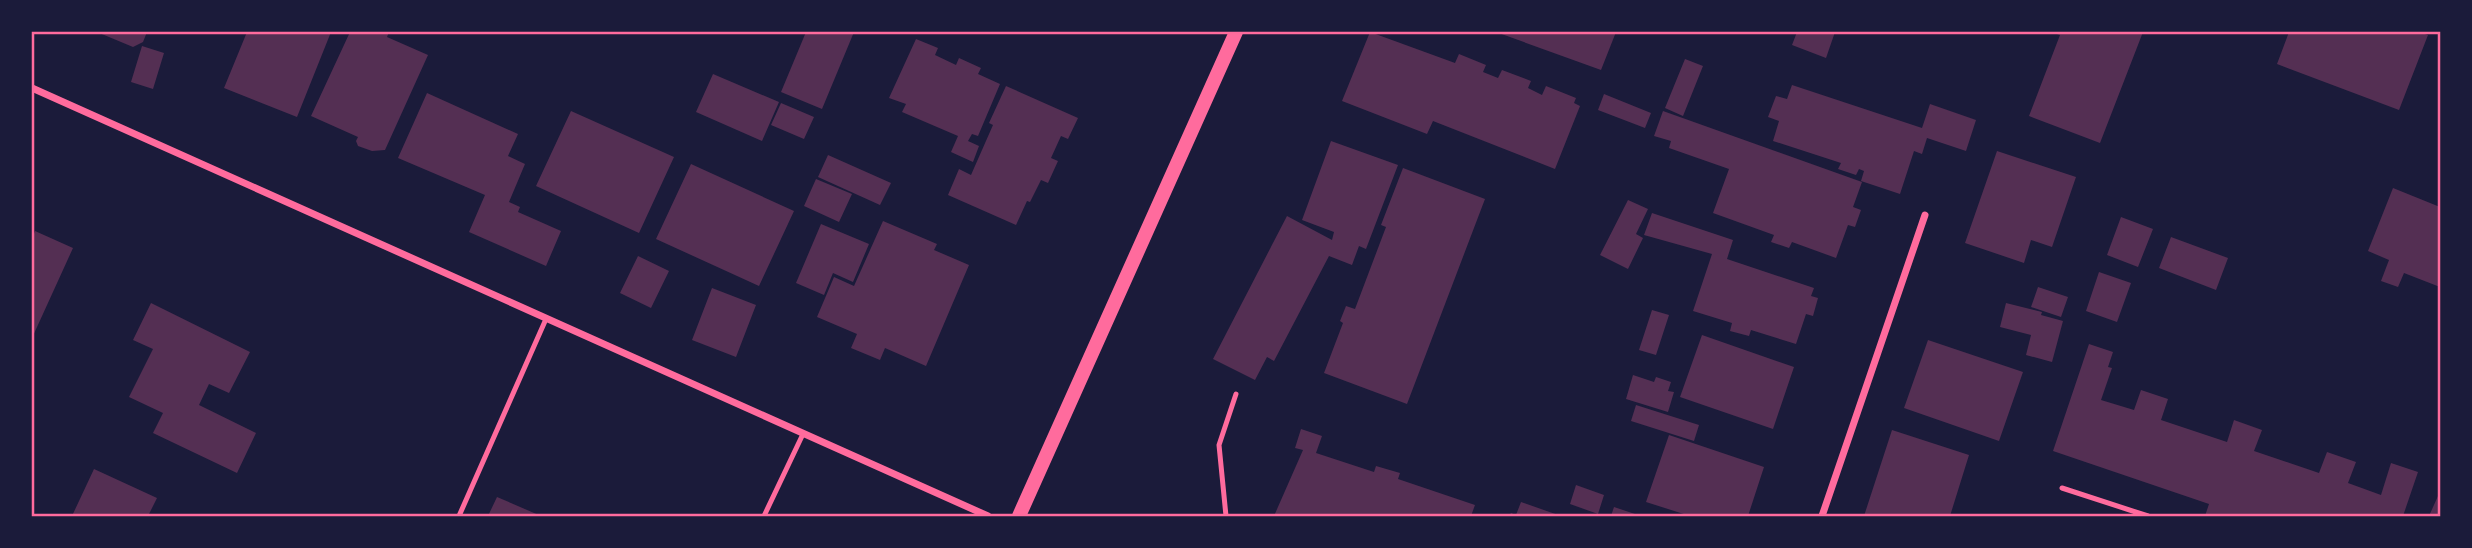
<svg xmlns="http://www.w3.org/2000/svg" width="2472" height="548" font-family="'PT Sans Narrow',sans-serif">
<rect width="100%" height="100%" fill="#1b1b3a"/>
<path fill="#542f53" d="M97 32H147L143 42 133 47Z
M247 32H331L297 117 224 88Z
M350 32H389L387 37 428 55 385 150 372 151 358 146 356 141 358 137 311 116Z
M806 32H854L822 109 781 92Z
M1370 32 1455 63 1459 54 1486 65 1483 72 1498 78 1502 70 1531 81 1528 88 1542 95 1546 86 1576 98 1574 103 1580 106 1555 169 1433 121 1427 134 1342 101Z
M1496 32H1616L1601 70Z
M1797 32H1835L1826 58 1792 45Z
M2051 32H2143L2100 143 2029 116 2060 35Z
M2289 32H2419L2428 35 2399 110 2277 64Z
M916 39 938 48 935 55 956 65 959 58 981 68 978 74 1000 84 978 136 972 134 968 141 979 146 973 162 951 152 958 136 902 112 906 104 889 98Z
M142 46 164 53 153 89 131 82Z
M1685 59 1703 66 1683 116 1665 108Z
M713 74 779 102 762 141 696 112Z
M1792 85 1922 128 1930 104 1976 120 1966 151 1927 138 1922 154 1914 151 1900 194 1861 181 1864 171 1859 169 1856 175 1838 169 1841 163 1773 141 1779 121 1768 117 1776 96 1787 99Z
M1006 86 1078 118 1068 139 1061 136 1051 158 1058 161 1048 183 1041 180 1030 202 1027 201 1016 225 948 195 959 169 971 175 993 125 989 123Z
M427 93 518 134 508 156 525 164 509 202 520 207 518 212 561 231 546 266 469 232 485 195 398 158Z
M1604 94 1651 113 1645 128 1598 110Z
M781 103 814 117 804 139 771 125Z
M571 111 674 157 639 233 536 186Z
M1663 111 1862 182 1853 207 1861 210 1855 227 1848 225 1836 258 1792 242 1789 248 1771 242 1774 235 1713 213 1729 169 1669 148 1671 141 1654 136Z
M1331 141 1398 165 1366 249 1359 246 1352 265 1329 256 1274 361 1267 357 1255 380 1213 359 1287 216 1332 240 1334 232 1302 220Z
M1997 151 2076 177 2052 247 2031 240 2024 263 1965 243Z
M828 155 891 183 880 205 818 177Z
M691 164 794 211 759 286 656 239Z
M1403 168 1485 199 1407 404 1324 373 1343 323 1340 321 1346 306 1355 309 1386 227 1381 225Z
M816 179 852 194 839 222 804 206Z
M2393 188 2440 207V287L2404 273 2398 287 2381 281 2389 260 2368 251Z
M1628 200 1648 209 1636 234 1643 238 1628 269 1600 255Z
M1652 213 1733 240 1727 259 1814 288 1811 296 1818 298 1813 316 1806 314 1796 344 1751 330 1749 336 1730 331 1732 323 1693 311 1712 254 1644 235Z
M2121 217 2153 229 2138 267 2107 255Z
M883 221 937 244 934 250 969 265 926 366 885 348 880 360 851 348 857 334 817 317 834 277 854 286Z
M821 224 869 244 853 282 833 273 824 295 796 283Z
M35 231 73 248 32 338V239Z
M2171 237 2228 258 2216 290 2159 268Z
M638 256 669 271 651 308 620 293Z
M2099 272 2131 283 2117 322 2086 311Z
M2038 287 2068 297 2061 317 2031 307Z
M712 288 756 305 736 357 692 340Z
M151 303 250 352 229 393 209 384 199 405 256 433 237 473 153 433 163 413 129 397 153 349 133 340Z
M2006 303 2042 312 2041 315 2063 321 2052 362 2026 355 2031 335 2000 327Z
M1652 310 1669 315 1656 355 1639 350Z
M1702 335 1794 367 1773 429 1680 397Z
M1928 340 2023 372 1999 441 1904 408Z
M2089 344 2113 352 2108 367 2112 368 2101 400 2134 410 2141 390 2168 399 2161 420 2227 442 2234 420 2262 430 2254 451 2319 473 2327 452 2356 462 2348 483 2381 495 2391 463 2418 472 2403 516H2205L2209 504 2053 451Z
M1633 375 1654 382 1656 377 1671 382 1668 391 1674 392 1668 412 1626 399Z
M1636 405 1699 425 1694 441 1631 421Z
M1301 429 1322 436 1316 453 1374 472 1376 466 1400 473 1398 479 1475 505 1471 516H1274L1303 450 1295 448Z
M1892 430 1969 455 1950 516H1864Z
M1669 435 1764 467 1748 516H1690L1646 502Z
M94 469 157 498 148 516H72Z
M1576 485 1604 495 1598 514 1570 504Z
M2438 496 2440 497V516H2429Z
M497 497 541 516H488Z
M1521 502 1561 516H1509L1511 513 1516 515Z
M1614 507 1641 516H1611Z"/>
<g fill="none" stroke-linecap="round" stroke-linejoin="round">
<path stroke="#ff6b9d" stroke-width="5" d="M2062 488 2148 516
M459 516 546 319
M764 516 803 434
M1226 516 1219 445 1236 394"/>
<path stroke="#ff6b9d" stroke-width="7" d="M32 88 988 516
M1822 516 1925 215"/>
<path stroke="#ff6b9d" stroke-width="14" d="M1019 516 1236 32"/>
</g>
<rect width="2472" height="548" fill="none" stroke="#1b1b3a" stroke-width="66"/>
<rect x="33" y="33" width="2406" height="482" fill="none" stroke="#ff6b9d" stroke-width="2.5"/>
</svg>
